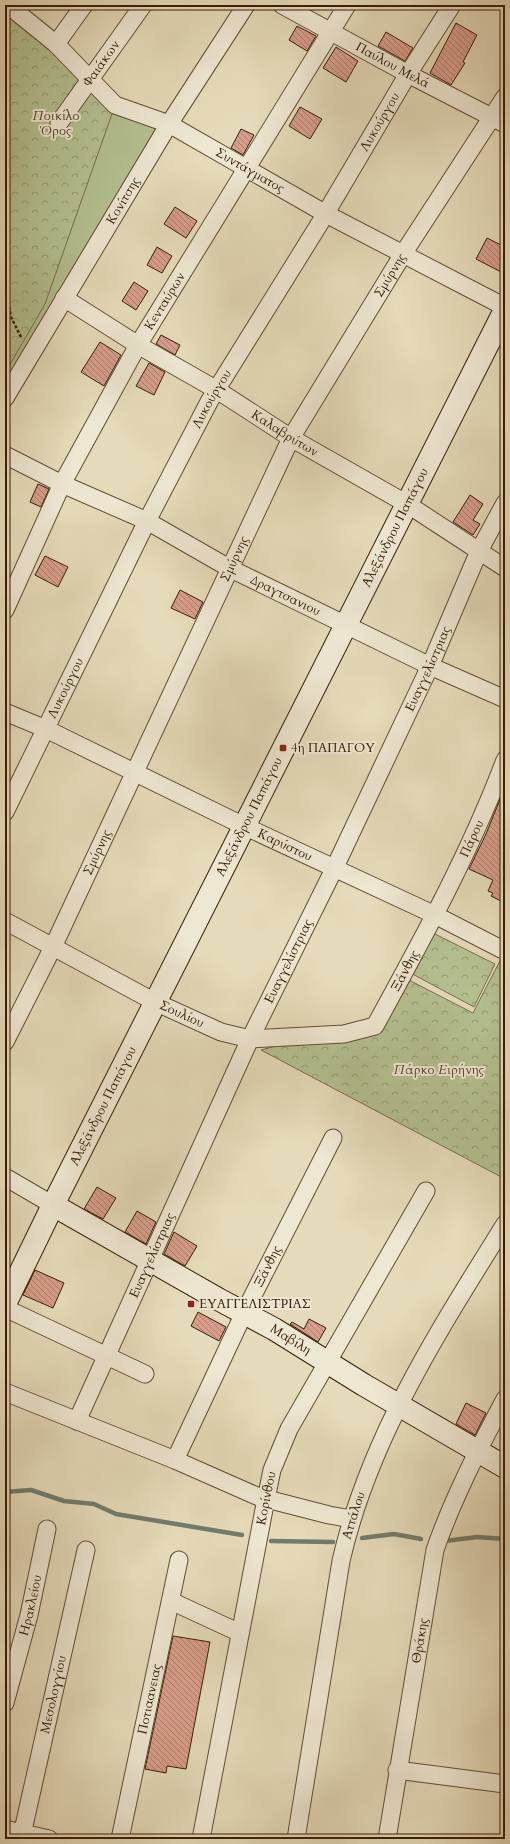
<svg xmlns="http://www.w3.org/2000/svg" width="510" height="1844" font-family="Cardo,serif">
<defs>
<pattern id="park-crowns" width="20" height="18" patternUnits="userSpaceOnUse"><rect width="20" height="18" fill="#b4c090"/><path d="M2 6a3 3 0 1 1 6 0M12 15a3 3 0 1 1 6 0" fill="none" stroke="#939b74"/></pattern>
<pattern id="building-back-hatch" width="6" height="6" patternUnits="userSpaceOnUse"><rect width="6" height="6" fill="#d79d8b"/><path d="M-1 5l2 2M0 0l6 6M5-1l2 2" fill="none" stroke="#af7f70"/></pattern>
</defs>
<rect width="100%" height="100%" fill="#e5dab9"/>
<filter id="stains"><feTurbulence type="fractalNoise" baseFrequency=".005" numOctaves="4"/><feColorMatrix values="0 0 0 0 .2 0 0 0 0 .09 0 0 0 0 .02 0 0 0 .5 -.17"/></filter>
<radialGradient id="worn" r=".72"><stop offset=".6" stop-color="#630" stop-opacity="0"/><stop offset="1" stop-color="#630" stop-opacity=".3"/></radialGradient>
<path fill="#b4c090" stroke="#766f4a" d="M8 9 113 111 162 127 5 388V12Z"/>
<path fill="url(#park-crowns)" stroke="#766f4a" d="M12 13 113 111 45 304 5 373V22Z
M423 928 495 964 474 1007 405 970Z
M505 951V1179L261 1050 379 1018 401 976 473 1013Z"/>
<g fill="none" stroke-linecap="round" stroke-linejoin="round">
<path stroke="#707c6c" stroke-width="4.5" d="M5 1492 31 1490 64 1501 94 1504 116 1514 242 1535
M362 1538 394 1534 421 1539
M271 1541 333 1542
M445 1541 477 1537 505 1539"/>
</g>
<path fill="url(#building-back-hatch)" stroke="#381e05" d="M456 23 477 35 463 62 465 63 451 85 430 73Z
M297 26 316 36 307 51 289 40Z
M386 32 413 48 405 61 378 46Z
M336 47 358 61 346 82 323 68Z
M300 107 322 119 310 139 289 126Z
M241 129 254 135 243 155 231 148Z
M175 207 197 221 186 238 164 224Z
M487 238 505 247V274L476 259Z
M157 247 172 256 162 273 147 265Z
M134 282 148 291 136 310 122 301Z
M161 335 180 345 175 355 156 344Z
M100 342 121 355 104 386 81 372Z
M149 363 165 372 154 395 136 386Z
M38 484 49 489 41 507 30 502Z
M470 495 483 504 473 520 480 524 473 535 453 522Z
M45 556 68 567 58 587 35 575Z
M180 590 203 602 195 619 171 608Z
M505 787V903L491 896 493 893 488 891 493 880 469 869 486 834Z
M97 1187 116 1198 103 1219 84 1209Z
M137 1211 156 1222 146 1244 125 1232Z
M174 1232 197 1246 185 1266 164 1254Z
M35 1270 64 1283 53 1308 23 1295Z
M198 1312 226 1327 219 1341 191 1326Z
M309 1319 326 1328 318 1342 290 1324 292 1322 304 1329Z
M466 1403 486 1413 475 1435 456 1424Z
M173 1636 210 1642 186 1769 167 1766 166 1773 145 1769Z"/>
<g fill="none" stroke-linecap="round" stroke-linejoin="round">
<g stroke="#634d32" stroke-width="19">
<g id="street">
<path id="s1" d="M18 5 14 10 56 44 115 105 169 124 326 214 505 307"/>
<path id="s2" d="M282 5 408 74 505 124"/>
<path d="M56 44 84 5"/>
<path id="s3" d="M59 123 143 5"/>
<path id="s4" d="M64 298 138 345 217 390 291 438 407 504 505 568"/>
<path id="s5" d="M5 398 169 124 246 5"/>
<path id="s6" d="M5 455 62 484 147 521 229 568 430 666 505 699"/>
<path id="s7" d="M5 610 62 484 138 345 347 5"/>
<path id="s8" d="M5 712 46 729 244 826 435 915 505 951"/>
<path id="s9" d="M5 812 147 521 210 400 320 223 408 74 452 5"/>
<path id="s10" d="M5 921 155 1002 221 1032 250 1039 344 1034 375 1026C422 940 470 853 505 760"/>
<path id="s11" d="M5 1042 53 947 291 438 403 254 505 97"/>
<path d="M5 1177 53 1205"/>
<path d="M5 1308 145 1374"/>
<path d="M5 1392 175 1460 259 1497 329 1515 352 1519"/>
<path id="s12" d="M77 1421 250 1039 335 867 430 666 479 551 505 503"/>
<path id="s13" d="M175 1460 244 1313 333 1138"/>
<path d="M171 1601 240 1633"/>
<path id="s14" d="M5 1703 29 1615 47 1529"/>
<path d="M397 1770 505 1784"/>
<path d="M5 1829 49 1839"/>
<path id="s15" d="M21 1839 86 1550"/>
<path id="s16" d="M120 1839 179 1560"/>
<path id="s17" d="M201 1839 266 1499 272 1470 289 1429 426 1191"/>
<path id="s18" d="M296 1839 341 1561C369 1438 439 1330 505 1224"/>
<path id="s19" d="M387 1839 435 1550C453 1498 479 1448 505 1399"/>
</g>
</g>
<g stroke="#381e05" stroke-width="24">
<g id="secondary">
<path id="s20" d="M53 1205 218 1299 274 1329 364 1385 505 1467"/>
<path id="s21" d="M5 1304 53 1205 505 310"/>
</g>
</g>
<path stroke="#381e05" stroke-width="2.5" stroke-dasharray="3 2" stroke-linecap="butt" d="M5 298 8 301 11 317 22 339"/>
<use href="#street" stroke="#eee7d2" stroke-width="17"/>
<use href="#secondary" stroke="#eee7d2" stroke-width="22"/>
</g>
<g fill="#8f2418" stroke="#eee7d2" stroke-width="1.5">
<rect x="279" y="744" width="8" height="8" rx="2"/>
<rect x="187" y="1300" width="8" height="8" rx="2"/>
</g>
<g text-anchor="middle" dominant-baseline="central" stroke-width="4" stroke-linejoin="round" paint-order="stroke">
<g font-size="13" fill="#381e05" stroke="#eee7d2">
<text stroke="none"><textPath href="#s3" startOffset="73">Φαιάκων</textPath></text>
<text stroke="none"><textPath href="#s2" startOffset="126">Παύλου Μελά</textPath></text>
<text stroke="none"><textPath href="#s9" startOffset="786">Λυκούργου</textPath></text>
<text stroke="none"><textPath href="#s1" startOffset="296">Συντάγματος</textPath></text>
<text stroke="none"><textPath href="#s5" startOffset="230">Κονίτσης</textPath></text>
<text stroke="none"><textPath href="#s11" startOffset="859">Σμύρνης</textPath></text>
<text stroke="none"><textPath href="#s7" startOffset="348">Κενταύρων</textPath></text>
<text stroke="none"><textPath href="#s9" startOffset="462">Λυκούργου</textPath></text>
<text stroke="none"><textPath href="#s4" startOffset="259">Καλαβρύτων</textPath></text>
<text stroke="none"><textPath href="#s21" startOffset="869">Αλεξάνδρου Παπάγου</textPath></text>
<text stroke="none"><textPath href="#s11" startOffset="535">Σμύρνης</textPath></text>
<text stroke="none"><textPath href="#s6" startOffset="314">Δραγτσανιου</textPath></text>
<text stroke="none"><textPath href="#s12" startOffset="830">Ευαγγελίστριας</textPath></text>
<text stroke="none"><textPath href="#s9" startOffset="138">Λυκούργου</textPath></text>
<text stroke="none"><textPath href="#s21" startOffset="545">Αλεξάνδρου Παπάγου</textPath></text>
<text stroke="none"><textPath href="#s10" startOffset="610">Πάρου</textPath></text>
<text stroke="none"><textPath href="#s8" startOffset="310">Καρύστου</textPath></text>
<text stroke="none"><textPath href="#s11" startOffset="211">Σμύρνης</textPath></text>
<text stroke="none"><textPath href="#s12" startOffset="506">Ευαγγελίστριας</textPath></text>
<text stroke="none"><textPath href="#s10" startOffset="462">Ξάνθης</textPath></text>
<text stroke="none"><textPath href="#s10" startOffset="200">Σουλίου</textPath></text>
<text stroke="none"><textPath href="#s21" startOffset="221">Αλεξάνδρου Παπάγου</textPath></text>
<text stroke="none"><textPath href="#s12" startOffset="182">Ευαγγελίστριας</textPath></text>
<text stroke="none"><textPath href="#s13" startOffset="215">Ξάνθης</textPath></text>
<text stroke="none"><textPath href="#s20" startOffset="273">Μαβίλη</textPath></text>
<text stroke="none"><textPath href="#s17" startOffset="347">Κορίνθου</textPath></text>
<text stroke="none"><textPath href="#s18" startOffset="329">Αττάλου</textPath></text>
<text stroke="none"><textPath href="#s14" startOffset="101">Ηρακλείου</textPath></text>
<text stroke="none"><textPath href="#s19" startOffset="201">Θράκης</textPath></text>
<text stroke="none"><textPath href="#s15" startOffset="148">Μεσολογγίου</textPath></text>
<text stroke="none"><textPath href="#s16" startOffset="143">Ποτιαανειας</textPath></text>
</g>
<g font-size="13" font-style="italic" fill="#574628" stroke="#eee7d2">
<text x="56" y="116">Ποικίλο<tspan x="56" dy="15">Όρος</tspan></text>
<text x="439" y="1070">Πάρκο Ειρήνης</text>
</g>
<g font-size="13" fill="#381e05" stroke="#eee7d2" text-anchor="start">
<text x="291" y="748">4η ΠΑΠΑΓΟΥ</text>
<text x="199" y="1304">ΕΥΑΓΓΕΛΙΣΤΡΙΑΣ</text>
</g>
</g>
<rect width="510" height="1844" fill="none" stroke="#e5dab9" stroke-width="20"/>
<rect x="6" y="6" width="498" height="1832" fill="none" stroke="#381e05" stroke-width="2"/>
<rect x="10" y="10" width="490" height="1824" fill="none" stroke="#381e05"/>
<rect width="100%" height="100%" filter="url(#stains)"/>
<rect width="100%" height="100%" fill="url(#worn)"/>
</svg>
